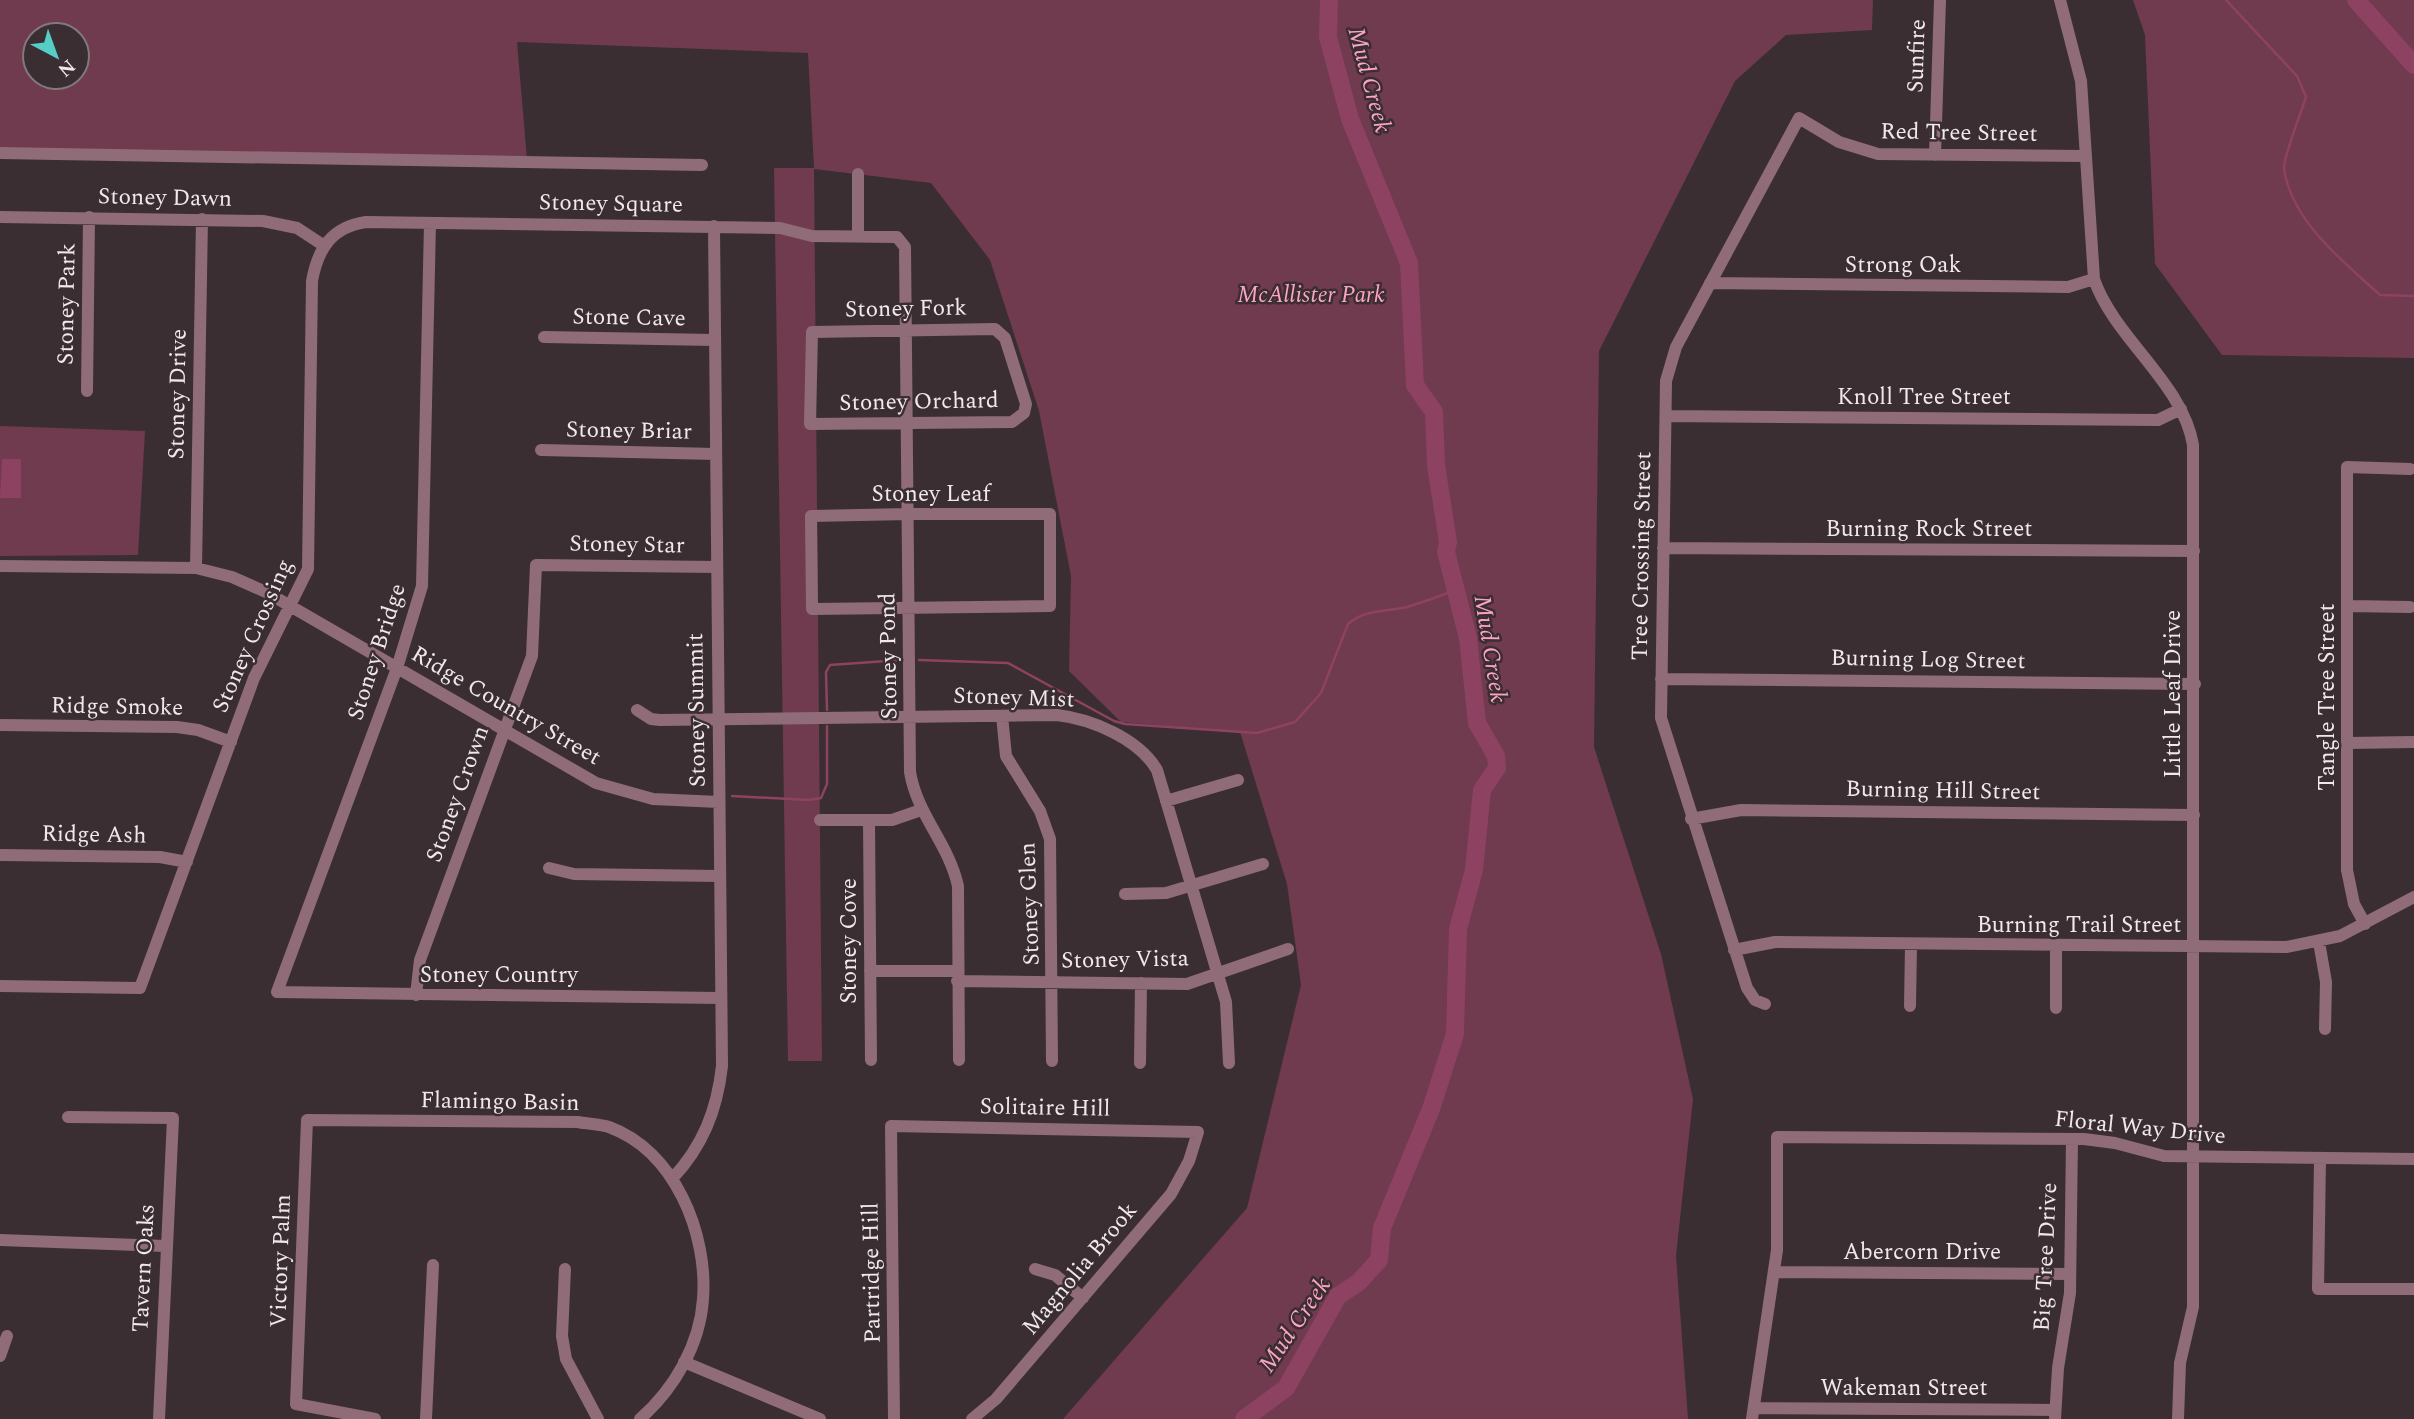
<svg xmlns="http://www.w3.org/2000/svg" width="2414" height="1419" font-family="Spectral,serif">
<rect width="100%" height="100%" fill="#3a2e32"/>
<path fill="#703a4f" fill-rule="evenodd" d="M0 0H1873L1872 30 1786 35 1735 81 1599 351 1594 747 1661 954 1693 1099 1676 1256 1688 1419H1063L1247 1208 1301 985 1287 884 1240 732 1121 722 1069 671 1071 576 1039 411 990 260 931 183 814 169 822 1061H788L774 168H814L808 53 517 42 527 159 0 149ZM35 35H77V77H35Z
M2133 0H2414V358L2222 355 2155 264 2145 35Z
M0 426 145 431 138 555 0 556Z"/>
<path fill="#8e4261" d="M2 459H21V498H0Z"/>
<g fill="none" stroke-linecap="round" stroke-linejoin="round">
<path stroke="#8e4261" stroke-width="2.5" d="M2226 0 2297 76 2306 97C2302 110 2282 161 2284 169 2292 222 2343 261 2380 295L2414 296
M919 660 1008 663 1114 721 1125 724 1257 733 1295 722 1321 693 1348 624C1365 609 1386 612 1407 607 1423 602 1440 596 1456 590
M827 710 826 672 830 665 901 660
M732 796 809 800 821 798 827 784V726"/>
<path stroke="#8e4261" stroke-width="18" d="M2356 0 2414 65
M1244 1419 1286 1388 1338 1296 1359 1282 1379 1260 1382 1228 1431 1109 1455 1034 1458 929 1474 870 1482 790 1497 768 1496 756 1477 723 1468 638 1446 552 1448 542 1436 465 1434 412 1415 385 1409 263 1350 119 1328 37 1329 0"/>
<path stroke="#906c78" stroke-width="12" d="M2060 0 2081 81 2094 279C2114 338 2183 383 2193 445V1307L2180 1363 2178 1419
M0 153 702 165
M1935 155 1940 0
M858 174V237
M0 217 263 221 297 228 323 245
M430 223 422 586 397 668 277 992 720 998
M1710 283 2068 287 2094 279
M995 329 1005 338 1026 404 1024 413 1012 422 810 424 812 332Z
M544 337 714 340
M87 391 89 217
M1666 416 2158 420 2181 409
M541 450 716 454
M909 514H1050V606L812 609 811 516Z
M1663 548 2194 551
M0 566 196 568 232 577 266 592 596 783 653 799 719 802
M196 568 202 219
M2348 606 2410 607
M1661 679 2195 684
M637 710 651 719 660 720 1057 715C1092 719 1139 739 1157 770L1226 1002 1229 1063
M1002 716 1006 756 1040 811 1050 839 1052 1061
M0 725 177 727 198 730 231 742
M2348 743 2414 742
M1166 801 1238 780
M1691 819 1741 810 2194 815
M820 820H892L921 810
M869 822 871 1060
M0 855 160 857 187 862
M549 868 574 874 719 876
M1125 894 1166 893 1263 864
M2365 924 2354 904 2347 870V467L2410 469
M2319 942 2326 982 2325 1029
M1734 950 1775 942 2286 947 2340 936 2414 897
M870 971H958
M957 981 1187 984 1288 949
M0 986 140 988 254 678 308 569 312 281C318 248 332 227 366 222L780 228 812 236 897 237 905 247 910 772C917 815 949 844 958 886L959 1060
M416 995 420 960 532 656 536 565 717 567
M1765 1004 1755 1000 1747 988 1661 718 1666 381 1676 347 1799 118 1839 142 1878 154 2085 156
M1910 1006 1911 945
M2056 1008V945
M1140 1063 1141 983
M68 1117 173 1118 159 1419
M2320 1159 2318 1289H2414
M672 1179C703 1146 717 1110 722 1066L714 226
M0 1240 165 1246
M565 1269 562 1336 566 1359 598 1419
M1035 1269 1055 1275 1083 1298
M1775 1272 2070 1274
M0 1356 7 1336
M684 1362 820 1419
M1754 1408 2055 1410
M375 1419 296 1404 307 1120 578 1122C588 1124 600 1124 609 1127 675 1151 708 1234 703 1299 700 1345 674 1389 640 1419
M426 1419 433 1265
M894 1419 891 1126 1198 1132 1189 1161 1171 1194 996 1399 972 1419
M1752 1419 1777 1250V1137L2084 1139 2115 1143 2164 1156 2414 1159
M2055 1419 2058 1368 2070 1293 2072 1139"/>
</g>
<g text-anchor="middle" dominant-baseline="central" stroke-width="5" stroke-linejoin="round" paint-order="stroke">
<g font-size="23" fill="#f0e8eb" stroke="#3a2e32">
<text transform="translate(1917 56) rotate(-88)">Sunfire</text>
<text transform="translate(1959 133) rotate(1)">Red Tree Street</text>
<text transform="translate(165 198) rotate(1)">Stoney Dawn</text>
<text transform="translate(611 204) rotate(1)">Stoney Square</text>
<text x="1903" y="265">Strong Oak</text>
<text transform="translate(67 304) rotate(-89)">Stoney Park</text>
<text transform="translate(906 309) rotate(-1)">Stoney Fork</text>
<text transform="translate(629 318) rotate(1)">Stone Cave</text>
<text transform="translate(178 394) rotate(-89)">Stoney Drive</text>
<text x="1924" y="397">Knoll Tree Street</text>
<text transform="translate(919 402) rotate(-1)">Stoney Orchard</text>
<text transform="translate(629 431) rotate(1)">Stoney Briar</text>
<text x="931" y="494">Stoney Leaf</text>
<text x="1929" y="529">Burning Rock Street</text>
<text transform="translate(627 545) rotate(1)">Stoney Star</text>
<text transform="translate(1642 556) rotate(-89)">Tree Crossing Street</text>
<text transform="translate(253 636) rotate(-66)">Stoney Crossing</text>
<text transform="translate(377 652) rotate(-72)">Stoney Bridge</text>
<text transform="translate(889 656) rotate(-91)">Stoney Pond</text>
<text transform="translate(1928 660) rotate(1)">Burning Log Street</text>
<text transform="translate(2173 694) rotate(-90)">Little Leaf Drive</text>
<text transform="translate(2327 697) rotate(-90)">Tangle Tree Street</text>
<text transform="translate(1014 698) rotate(2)">Stoney Mist</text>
<text transform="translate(506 706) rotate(30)">Ridge Country Street</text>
<text transform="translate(117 707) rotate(1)">Ridge Smoke</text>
<text transform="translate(697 710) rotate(-91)">Stoney Summit</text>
<text transform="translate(1943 791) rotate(1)">Burning Hill Street</text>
<text transform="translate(458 794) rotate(-70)">Stoney Crown</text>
<text transform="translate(94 835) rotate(1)">Ridge Ash</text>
<text transform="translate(1030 904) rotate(-92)">Stoney Glen</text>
<text x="2079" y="925">Burning Trail Street</text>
<text transform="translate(849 941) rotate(-90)">Stoney Cove</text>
<text transform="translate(1125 960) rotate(-1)">Stoney Vista</text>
<text x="499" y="975">Stoney Country</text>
<text transform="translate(500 1102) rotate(1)">Flamingo Basin</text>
<text transform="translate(1045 1108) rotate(1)">Solitaire Hill</text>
<text transform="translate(2140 1128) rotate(6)">Floral Way Drive</text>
<text x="1922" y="1252">Abercorn Drive</text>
<text transform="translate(2046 1257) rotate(-87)">Big Tree Drive</text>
<text transform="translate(281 1261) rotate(-88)">Victory Palm</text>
<text transform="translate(144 1268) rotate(-87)">Tavern Oaks</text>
<text transform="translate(1080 1269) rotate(-50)">Magnolia Brook</text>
<text transform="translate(872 1273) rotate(-91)">Partridge Hill</text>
<text x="1904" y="1388">Wakeman Street</text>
</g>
<g font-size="23" font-style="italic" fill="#fda4c5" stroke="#3a2e32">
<text x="1311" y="295">McAllister Park</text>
</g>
<g font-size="24" font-style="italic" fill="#fda4c5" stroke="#3a2e32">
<text transform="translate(1369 80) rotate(75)">Mud Creek</text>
<text transform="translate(1490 649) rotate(81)">Mud Creek</text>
<text transform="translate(1295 1325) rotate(-56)">Mud Creek</text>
</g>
</g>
<g transform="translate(56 56) rotate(139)"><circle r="33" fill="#3a2e32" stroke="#83787c" stroke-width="2"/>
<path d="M0-5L12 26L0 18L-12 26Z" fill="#55cec6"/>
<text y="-10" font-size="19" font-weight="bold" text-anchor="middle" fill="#f0e8eb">N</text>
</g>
</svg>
